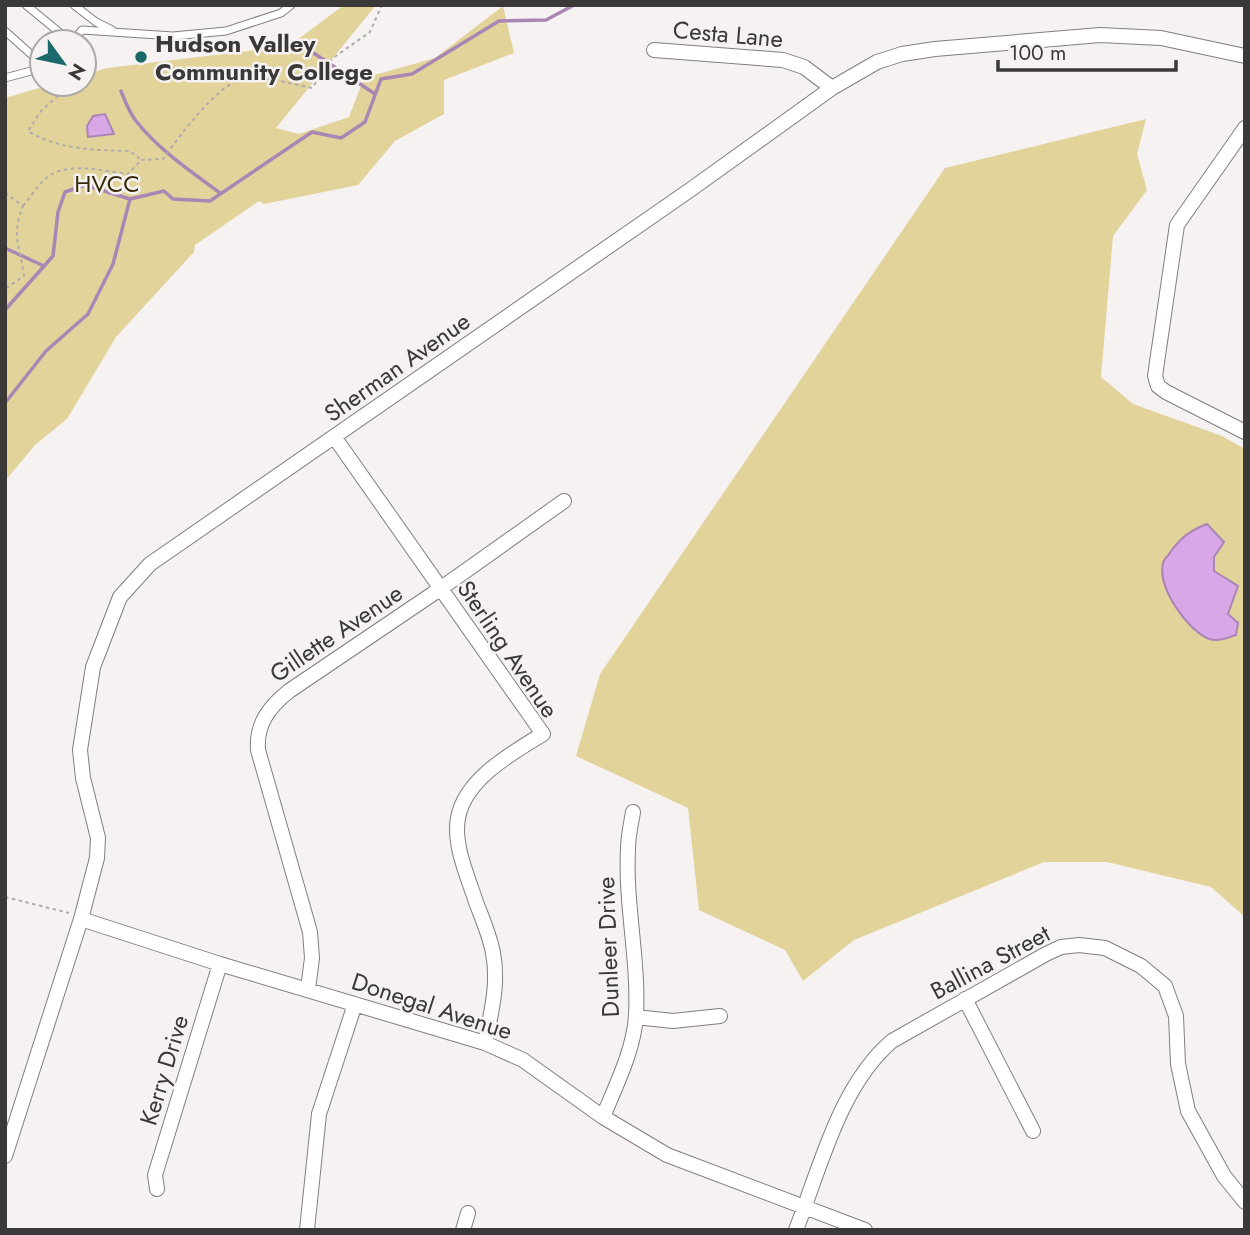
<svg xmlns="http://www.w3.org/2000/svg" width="1250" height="1235" font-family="Jost,sans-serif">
<rect width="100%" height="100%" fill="#f5f2f1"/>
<path fill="#e2d39b" d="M344 5H376L276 128 299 134 349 117 364 78 435 58 503 6 514 53 444 80V114L395 141 358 185 264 204 259 201 195 245 194 252 116 337 67 419 35 445 5 481V98L53 84H84V75L107 68 289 46Z
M1146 119 1137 154 1147 190 1113 236 1101 377 1133 404 1222 436 1245 449V917L1211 887 1107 862H1044L854 940 803 981 785 950 699 910 688 808 576 756 600 674 945 168Z"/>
<path fill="#d8a7e8" stroke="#a986b3" stroke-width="2" d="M105 114 114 134 88 137 87 126 93 116Z
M1207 524 1224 542 1214 557V571L1238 586 1228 614 1238 623 1236 635C1227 638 1218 642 1209 639 1187 630 1157 587 1163 563 1164 559 1167 557 1169 554 1180 538 1189 531 1207 524Z"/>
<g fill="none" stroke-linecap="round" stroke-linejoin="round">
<path stroke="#a986b3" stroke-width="3.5" d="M312 52 375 94
M121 91C125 101 129 112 136 121 159 150 190 171 220 193
M5 248 44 266
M5 310 53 256 58 212 65 192 85 185 130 199 164 191 173 199 210 201 312 132 341 138 365 122 381 79 412 74 499 21 546 20 574 5
M5 403 46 351 88 314 113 264 130 199"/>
<g stroke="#817e7e" stroke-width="9">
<path id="service" d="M26 5 71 42
M74 5 96 22 112 30
M5 31 42 64
M72 42 82 30 173 36 226 31 281 13 291 5
M5 78 42 68"/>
</g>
<g stroke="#817e7e" stroke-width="16">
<path id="minor" d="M654 50 783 60 804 67 832 88
M1245 128 1177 225 1155 376 1158 386 1166 392 1245 432
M335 438 543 734C512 753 465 779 458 818 453 845 468 877 476 902 482 918 490 936 493 953 499 984 491 1013 485 1043
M81 919 220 964 485 1043 523 1060 603 1117 667 1155 865 1230
M308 989 312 958 310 932 258 750C256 724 269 707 289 691L440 589 564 501
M965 999 1033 1131
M636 1017 673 1021 720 1016
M603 1117C616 1085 634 1050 636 1015 639 960 625 904 628 849 628 836 631 824 633 812
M5 1156 81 919 97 858 98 838 83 778 80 750 93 667 120 597 150 564 690 190 832 88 877 62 902 54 935 49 1100 35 1161 38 1245 56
M157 1189 155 1175 220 964
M307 1230 319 1114 355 1004
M463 1230 468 1213
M796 1230C820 1168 840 1085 892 1041L1046 954 1061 947 1079 945 1105 948 1141 966 1165 986 1176 1016 1178 1064 1188 1111 1224 1176 1245 1202"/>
</g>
<path stroke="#afadac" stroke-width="2" stroke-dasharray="3.5 3.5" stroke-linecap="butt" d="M65 84 62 92 41 111 28 131C59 150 95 150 130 151L140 159
M5 193 23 206C11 236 20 246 24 276L5 289
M23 206C30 198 36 188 44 180 64 160 103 171 128 174L141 160 163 159C178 138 218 83 243 79 264 75 291 84 312 88L333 58 370 32 381 7 379 5
M5 897 69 913"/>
<use href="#service" stroke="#fff" stroke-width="7"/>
<use href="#minor" stroke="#fff" stroke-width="14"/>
</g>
<circle fill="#1c696b" stroke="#f5f2f1" stroke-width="2.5" cx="141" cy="57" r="7"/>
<g text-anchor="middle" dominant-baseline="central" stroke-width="5" stroke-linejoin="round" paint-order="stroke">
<g font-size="24" fill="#3a3938" stroke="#f5f2f1">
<text transform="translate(728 34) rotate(5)">Cesta Lane</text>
<text transform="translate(397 367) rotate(-35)">Sherman Avenue</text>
<text transform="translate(336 633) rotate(-34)">Gillette Avenue</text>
<text transform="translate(508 649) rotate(56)">Sterling Avenue</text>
<text transform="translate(608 947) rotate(-92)">Dunleer Drive</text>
<text transform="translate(990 962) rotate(-28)">Ballina Street</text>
<text transform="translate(432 1006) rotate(18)">Donegal Avenue</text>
<text transform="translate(164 1070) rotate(-73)">Kerry Drive</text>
</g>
<g font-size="24" font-weight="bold" fill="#3a3938" stroke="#f5f2f1" text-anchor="start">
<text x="155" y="43">Hudson Valley<tspan x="155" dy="28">Community College</tspan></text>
</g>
<g font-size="24" fill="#362d08" stroke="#f5f2f1">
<text x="107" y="183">HVCC</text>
</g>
</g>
<rect width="1250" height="1235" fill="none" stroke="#3a3938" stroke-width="14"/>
<g transform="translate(63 63) rotate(123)"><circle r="33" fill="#f5f2f1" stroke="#aaa8a7" stroke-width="2"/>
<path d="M0-5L12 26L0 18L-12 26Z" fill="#1c696b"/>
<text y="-10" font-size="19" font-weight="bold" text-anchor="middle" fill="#3a3938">N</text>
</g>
<path d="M998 60v10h178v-10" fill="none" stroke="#3a3938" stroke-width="3.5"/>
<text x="1009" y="60" font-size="21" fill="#3a3938" stroke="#f5f2f1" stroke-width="5" paint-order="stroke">100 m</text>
</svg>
